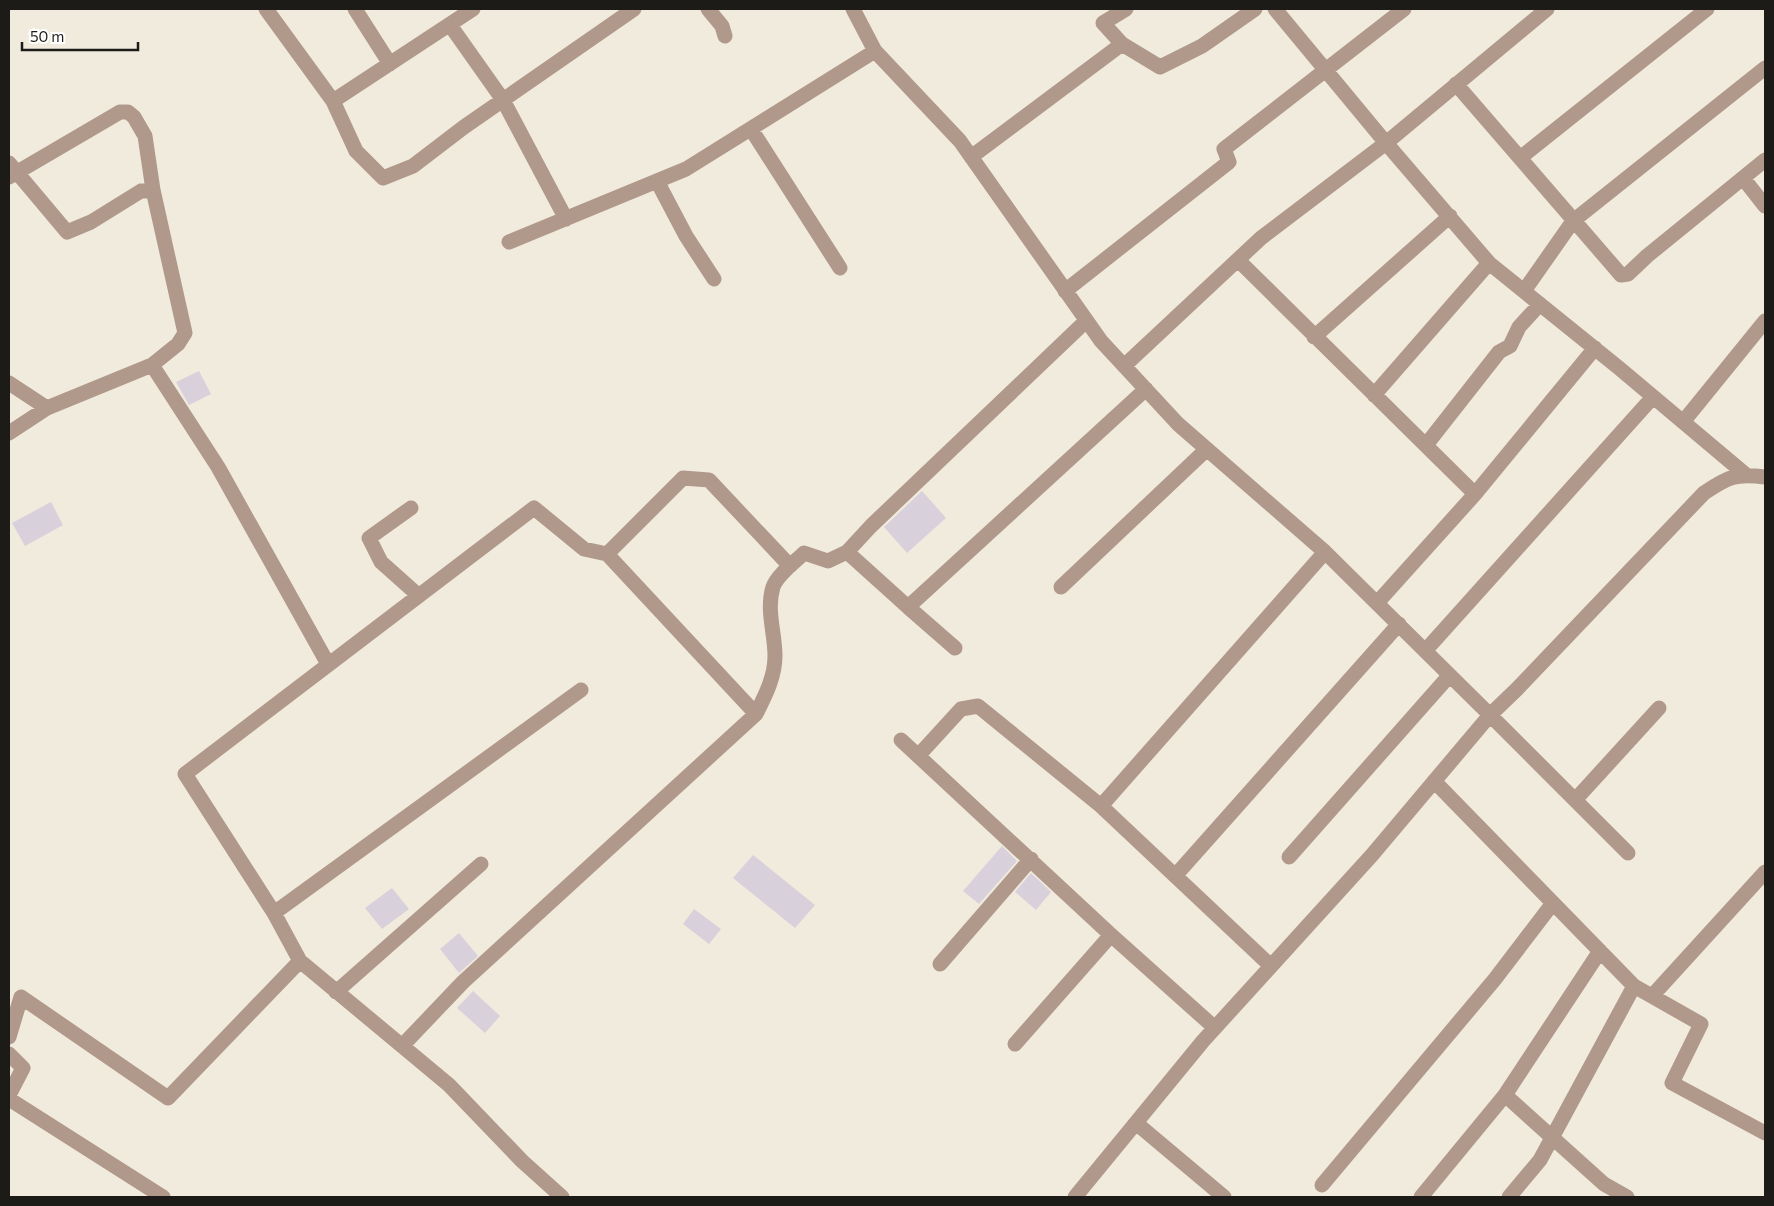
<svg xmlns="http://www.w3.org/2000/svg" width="1774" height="1206" font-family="Commissioner,sans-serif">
<rect width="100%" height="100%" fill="#f1ebde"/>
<path fill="#d8d0db" d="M199 371 211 394 189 405 176 382Z
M922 491 946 518 907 553 884 527Z
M51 502 63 525 25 546 12 523Z
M1002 846 1017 861 979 904 963 891Z
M753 855 815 905 795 928 733 878Z
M1031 873 1051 892 1036 910 1015 892Z
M392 888 409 909 382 929 365 908Z
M694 909 721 929 709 944 683 924Z
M459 933 478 956 459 973 440 949Z
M473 991 500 1016 485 1033 457 1008Z"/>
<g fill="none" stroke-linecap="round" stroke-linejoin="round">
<path stroke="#b0998b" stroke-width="15" d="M266 9 333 101 356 151 383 178 413 166 464 127 634 9
M355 9 390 64
M708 9 722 26 725 36
M853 9 875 51 960 141 1101 341 1178 424 1325 552 1490 715 1517 689 1704 493C1728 477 1735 473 1765 477
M1275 9 1386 143 1547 9
M450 25 503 100 566 219
M1122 44 1160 67 1202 46 1255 9
M1456 84 1621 275 1628 274 1647 256 1765 160
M333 101 473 9
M751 129 840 268
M971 157 1122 44 1103 23 1126 9
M1520 158 1707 9
M9 163 67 232 91 222 141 191 153 190
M9 177 120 112H128L134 117 145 136 153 190 185 333 178 344 152 365 47 408
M1743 178 1765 206
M657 181 686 236 714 279
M509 242 686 169 875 51
M1238 260 1475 494
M1065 291 1229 162 1224 149 1404 9
M1524 291 1573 221 1765 68
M1314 337 1450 216
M152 365 218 467 328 664
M1124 366 1261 238 1386 143 1489 263 1619 368 1745 474
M9 383 47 408 9 433
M1374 395 1489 263
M1683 422 1765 321
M1426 445 1499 352 1510 346 1519 327 1540 304
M411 508 369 538 381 562 418 595
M847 552 908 607 1146 389
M607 554 683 478 709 480 790 566
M1061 587 1207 449
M1377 603 1475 494 1595 348
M908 607 955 648
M1425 651 1653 397
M901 740 1111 935 1215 1028
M918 756 961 709 978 706 1101 806
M1434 781 1634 986 1701 1024 1672 1083 1765 1133
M1576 799 1659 708
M1289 857 1449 676
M1175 876 1399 624
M274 913 185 774 534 508 584 549 607 554 756 714
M300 961 274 913 581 690
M940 964 1031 859
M1271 966 1101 806 1325 552
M336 992 481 864
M1652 996 1765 872
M9 1037 21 997 168 1098 300 961 449 1085 522 1161 562 1197
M1015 1044 1111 935
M402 1046 463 982 756 714C765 696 775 677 775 656 775 633 766 610 773 587 777 575 795 562 804 553L828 561 847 552 871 526 1086 321
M9 1054 23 1068 9 1095
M1505 1095 1604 1184 1627 1197
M9 1099 163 1197
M1136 1123 1224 1197
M1322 1185 1495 979 1553 903
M1075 1197 1203 1041 1372 855 1490 715 1628 853
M1421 1197 1505 1095 1600 951
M1509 1197 1540 1160 1634 986"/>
</g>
<rect width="1774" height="1206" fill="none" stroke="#1d1b17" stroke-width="20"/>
<path d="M22 42v8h116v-8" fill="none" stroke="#1d1b17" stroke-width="2.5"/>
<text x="30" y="42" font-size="15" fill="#1d1b17" stroke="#ffffff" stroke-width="4" paint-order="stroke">50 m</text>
</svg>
